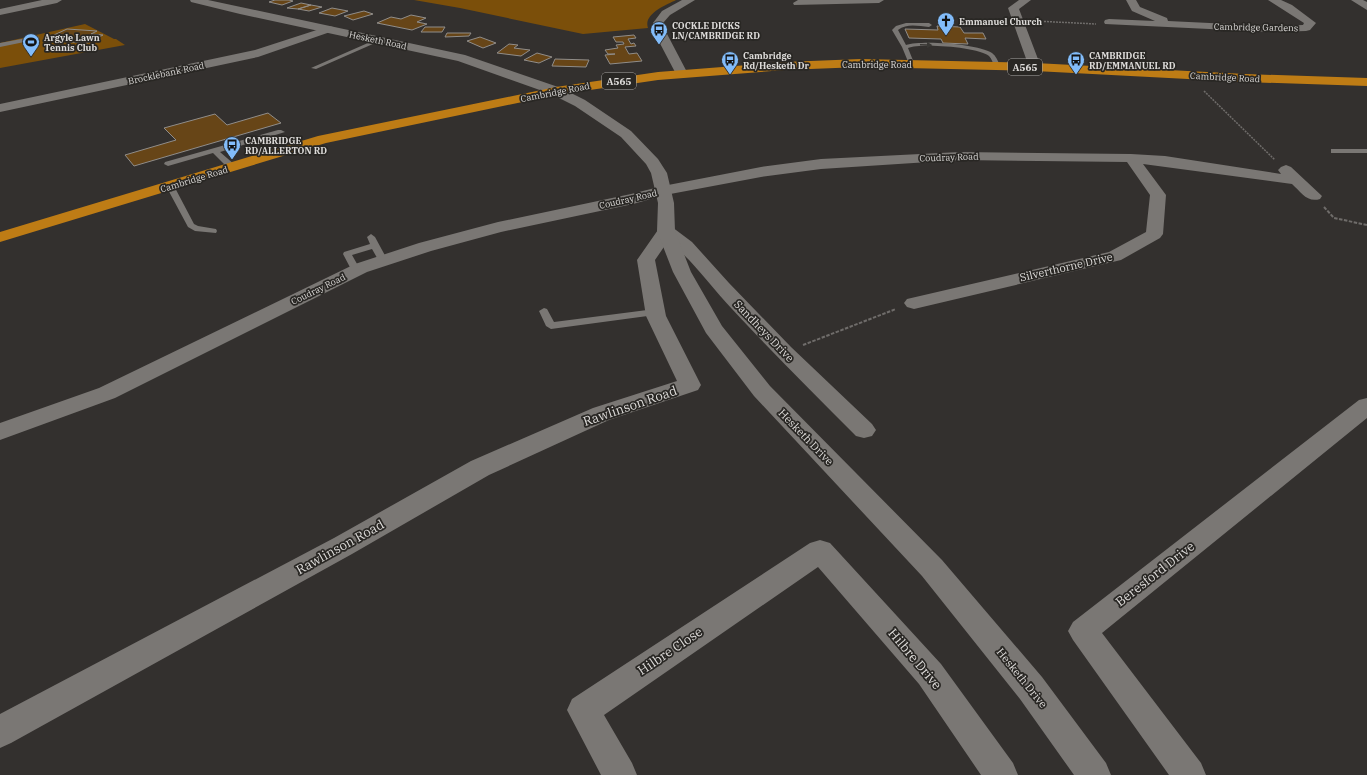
<svg xmlns="http://www.w3.org/2000/svg" width="1367" height="775" font-family="'IBM Plex Serif',serif">
<rect width="100%" height="100%" fill="#33302e"/>
<path fill="#7b4f0a" d="M414 0H676C666 5 643 14 648 28L583 34 460 8Z
M85 24 114 39H116L125 45 0 68V43Z"/>
<path fill="#674517" stroke="#908d8a" d="M275 0H289L293 1 282 5 269 2Z
M301 3 311 5 298 9 287 8Z
M311 5 322 7 309 11 298 9Z
M332 8 348 11 335 16 319 13Z
M364 11 373 14 353 20 344 16Z
M411 15 426 18 417 22 427 24 412 30 377 23 391 17 401 19Z
M937 26 960 27 964 33H983L986 39 965 38 968 44 943 43 941 39 909 38 905 29 938 30Z
M425 27H445L442 32H421Z
M67 29 97 31 91 34 103 35 87 43 55 41 65 36 54 35Z
M447 33H471L469 36 445 37Z
M634 35 636 38 628 39 631 44 634 43 636 46 625 47 629 54 637 53 642 61 610 64 605 55 615 54H608L605 50 618 48 616 45 624 44 623 42H616L613 37Z
M480 37 496 43 483 48 467 41Z
M509 44 518 45 514 48 530 50 521 56 497 53Z
M537 53 552 57 539 63 524 60Z
M555 59 589 60 586 67 552 66Z
M268 113 281 123 134 166 125 155 176 140 164 128 215 114 227 125Z"/>
<g fill="none" stroke-linecap="round" stroke-linejoin="round">
<path stroke="#6f6c6a" stroke-width="1.5" stroke-dasharray="2 1" stroke-linecap="butt" d="M1035 21 1096 24
M1204 91 1275 160"/>
<path stroke="#6f6c6a" stroke-width="2" stroke-dasharray="3.5 1.5" stroke-linecap="butt" d="M1324 207 1334 218 1367 225
M803 345 896 309"/>
<path fill="#7a7774" fill-rule="evenodd" d="M906 23H929L932 25 929 27C918 26 907 23 898 30L906 45C922 40 978 44 992 53 996 56 998 61 1000 66L995 67C993 64 992 59 989 56 978 47 921 43 908 48L914 63 909 64 902 47 892 30 896 26Z
M37 36 39 37V39L0 47V43Z
M377 39 382 40 316 69 311 68Z
M278 130H281L285 132 220 152 235 165V169H229L213 153 168 166 164 164 165 162Z
M1331 149H1367V153H1331Z
M167 184H173L194 224 198 226 216 229 217 231 216 233 195 231 188 227 166 186Z
M371 234 375 237 388 261 386 263H380L372 249 352 255 361 271 359 273H353L343 254 344 252 370 244 367 237Z
M544 308 547 309 554 322 655 309 660 312 655 315 551 329 546 326 539 311Z"/>
<path fill="#7a7774" fill-rule="evenodd" d="M682 0H695L670 15 663 23 666 32 688 74 686 77H678L676 74 654 32 653 23 662 11Z
M798 0H884L879 3 794 5 793 3Z
M1019 0H1031L1019 9 1041 67 1039 70H1031L1029 67 1008 8Z
M1126 0H1136L1140 7 1167 18 1168 21 1274 26 1303 25 1304 23 1268 0H1281L1292 5 1316 23 1310 30 1306 31 1274 32 1105 24 1104 22 1105 20 1109 19 1155 21 1132 11Z
M1351 0H1363L1367 2V10Z
M329 26 333 27 335 29 333 31 258 57 0 112V104L255 50Z
M960 152 1131 154 1165 156 1281 174 1278 170 1281 167 1286 165 1291 167 1322 196 1320 199C1307 203 1301 192 1292 184L1143 164 1166 195 1163 234 1160 238 1121 260 914 309 907 307 904 303 907 299 1109 252 1146 232 1150 195 1127 162 960 160 821 169 761 177 665 195 633 204 501 232 431 251 367 272 115 398 0 440V423L99 388 355 264 419 243 498 222 631 194 663 186 761 167 821 159Z
M666 226 672 227 692 242 729 283 791 347 872 424 876 430 872 436 864 438 856 436C814 394 773 353 732 309 711 287 693 260 668 241L655 260 666 316 701 385 698 390 609 420 489 475 352 554 11 743 0 748V714L334 538 471 461 593 408 677 381 646 316 637 260 660 227Z
M1367 398V418L1102 633 1201 763 1206 775H1169L1073 640 1068 631 1073 622 1359 400Z
M820 540 830 543 941 664 1013 763 1018 775H981L919 684 818 567 604 715 632 763 637 775H601L567 710 572 699 810 543Z"/>
<path fill="#7a7774" fill-rule="evenodd" d="M42 0H62L57 3 0 15V9Z
M190 0H208L465 55 561 88 585 100 631 131 658 159 667 173 674 203 675 231 691 272 722 326 770 386 942 560 1042 677 1106 763 1111 775H1074L1020 699 922 576 754 396 706 333 673 272 657 231 658 203 651 173 646 164 621 137 575 106 551 94 458 61 240 14 191 2Z"/>
<path fill="#be7c15" fill-rule="evenodd" d="M861 59 1035 63 1245 74 1367 78V86L1245 82 1035 71 861 67 785 70 658 80 556 95 326 143 0 242V232L318 136 556 87 658 72 785 62Z"/>
</g>
<defs><path id="oneway-solid" d="M-6-.8H1V-3.2L6.5 0L1 3.2V.8H-6Z"/></defs>
<use fill="#393734" href="#oneway-solid" transform="translate(926 45) rotate(2)"/>
<defs>
<g id="church-pin" transform="scale(0.9)"><path d="M0 17L-7.5 6A9.5 9.5 0 1 1 7.5 6Z" fill="#82bcfa" stroke="#292724"/><path d="M-1.2-6h2.4v3.5h3.3v2.4h-3.3V6h-2.4V-.1h-3.3v-2.4h3.3Z" fill="#111"/></g>
<g id="bus-pin" transform="scale(0.9)"><path d="M0 17L-7.5 6A9.5 9.5 0 1 1 7.5 6Z" fill="#82bcfa" stroke="#292724"/><path d="M-5-6H5V4H4V6H2V4H-2V6H-4V4H-5ZM-3.5-4V0h7V-4ZM-3.5 1.2v1.5H-2V1.2ZM2 1.2v1.5H3.5V1.2Z" fill="#111"/></g>
<g id="stadium-pin" transform="scale(0.9)"><path d="M0 17L-7.5 6A9.5 9.5 0 1 1 7.5 6Z" fill="#82bcfa" stroke="#292724"/><path d="M0-5a6.5 5 0 1 0 0 10a6.5 5 0 1 0 0-10ZM-3.5-1.8h7v3.6h-7Z" fill="#111"/></g>
</defs>
<g fill-rule="evenodd">
<use href="#church-pin" x="946" y="21"/>
<use href="#bus-pin" x="659" y="30"/>
<use href="#stadium-pin" x="31" y="42"/>
<use href="#bus-pin" x="730" y="60"/>
<use href="#bus-pin" x="1076" y="60"/>
<use href="#bus-pin" x="232" y="145"/>
</g>
<g text-anchor="middle" dominant-baseline="central" stroke-width="3.5" stroke-linejoin="round" paint-order="stroke">
<g font-size="9" font-weight="bold" fill="#dddbd9" stroke="#292724" text-anchor="start">
<text x="959" y="21">Emmanuel Church</text>
<text x="672" y="25">COCKLE DICKS<tspan x="672" dy="10">LN/CAMBRIDGE RD</tspan></text>
<text x="44" y="37">Argyle Lawn<tspan x="44" dy="10">Tennis Club</tspan></text>
<text x="743" y="55">Cambridge<tspan x="743" dy="10">Rd/Hesketh Dr</tspan></text>
<text x="1089" y="55">CAMBRIDGE<tspan x="1089" dy="10">RD/EMMANUEL RD</tspan></text>
<text x="245" y="140">CAMBRIDGE<tspan x="245" dy="10">RD/ALLERTON RD</tspan></text>
</g>
<g font-size="9" fill="#dddbd9" stroke="#292724">
<text transform="translate(1256 27) rotate(1)">Cambridge Gardens</text>
<text transform="translate(378 40) rotate(12)">Hesketh Road</text>
<text x="877" y="64">Cambridge Road</text>
<text transform="translate(166 73) rotate(-12)">Brocklebank Road</text>
<text transform="translate(1225 77) rotate(3)">Cambridge Road</text>
<text transform="translate(555 92) rotate(-11)">Cambridge Road</text>
<text transform="translate(949 157) rotate(-2)">Coudray Road</text>
<text transform="translate(194 179) rotate(-17)">Cambridge Road</text>
<text transform="translate(628 199) rotate(-13)">Coudray Road</text>
<text transform="translate(318 289) rotate(-26)">Coudray Road</text>
</g>
<g fill="#292724" stroke="#a7a5a3" stroke-width="1">
<rect x="1008" y="59" width="34" height="16" rx="3"/>
<rect x="602" y="73" width="34" height="16" rx="3"/>
</g>
<g font-size="10" font-weight="bold" fill="#dddbd9">
<text x="1025" y="67">A565</text>
<text x="619" y="81">A565</text>
</g>
<g font-size="11" fill="#dddbd9" stroke="#292724">
<text transform="translate(1066 267) rotate(-13)">Silverthorne Drive</text>
<text transform="translate(764 331) rotate(46)">Sandheys Drive</text>
<text transform="translate(806 437) rotate(46)">Hesketh Drive</text>
<text transform="translate(1022 678) rotate(51)">Hesketh Drive</text>
</g>
<g font-size="13" fill="#dddbd9" stroke="#292724">
<text transform="translate(630 406) rotate(-19)">Rawlinson Road</text>
<text transform="translate(340 547) rotate(-29)">Rawlinson Road</text>
<text transform="translate(1155 574) rotate(-38)">Beresford Drive</text>
<text transform="translate(670 651) rotate(-34)">Hilbre Close</text>
<text transform="translate(915 659) rotate(50)">Hilbre Drive</text>
</g>
</g>
</svg>
